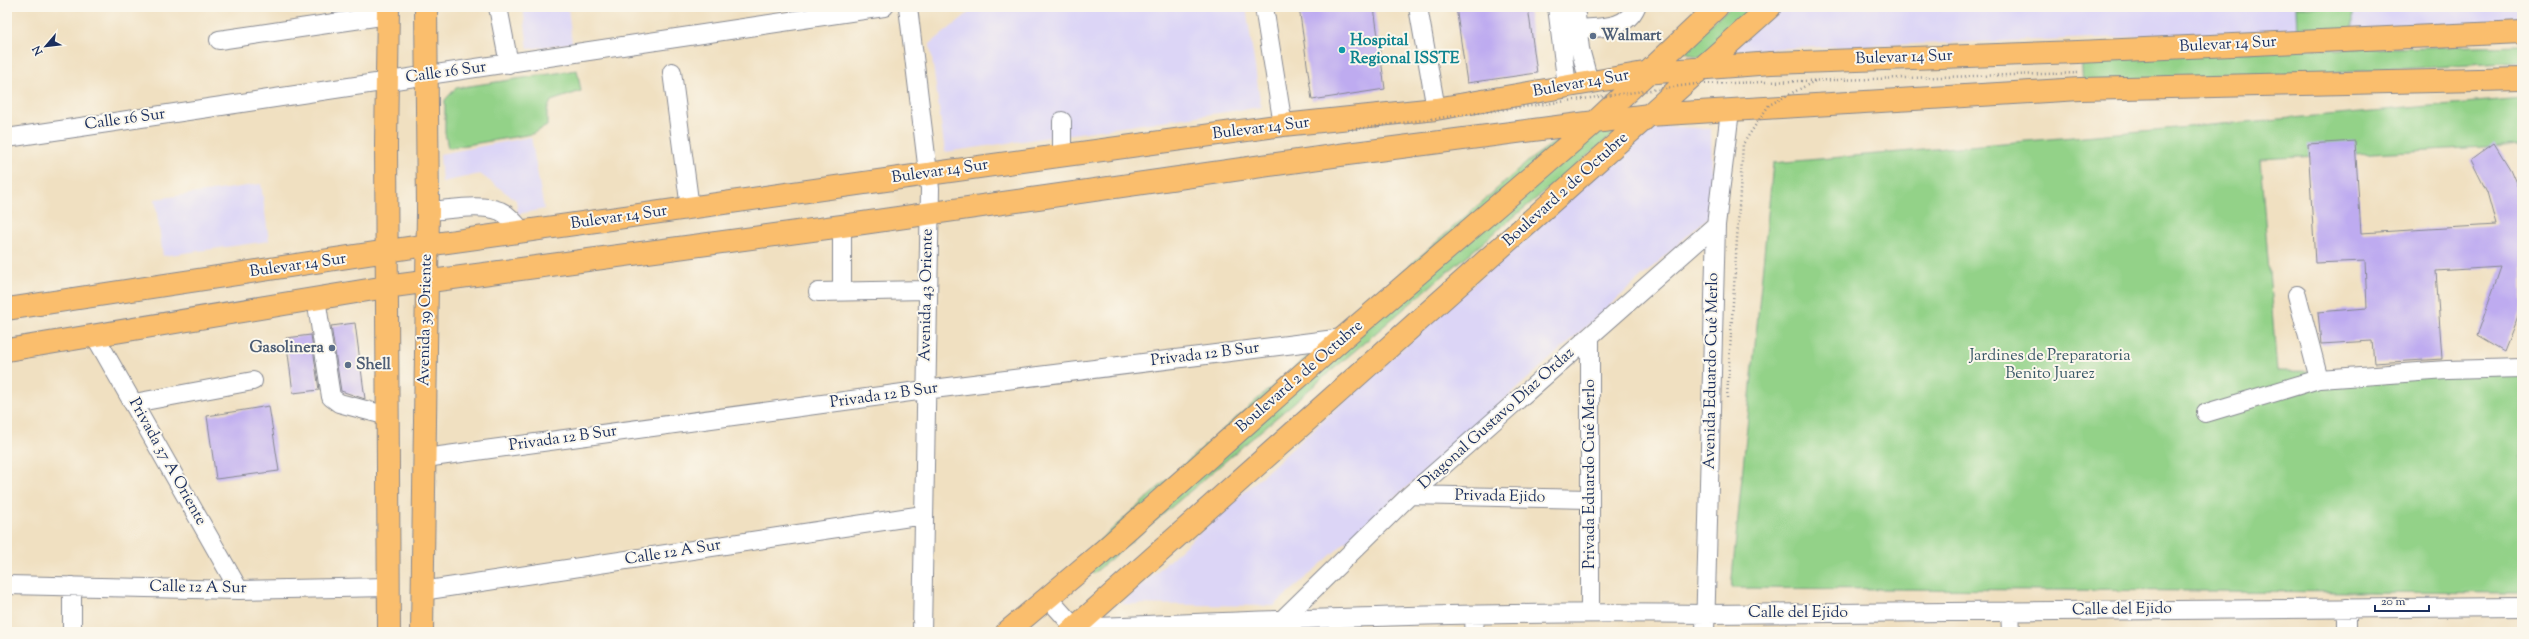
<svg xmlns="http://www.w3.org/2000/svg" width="2529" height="639" font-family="'Sorts Mill Goudy',serif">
<rect width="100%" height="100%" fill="#fbf7ec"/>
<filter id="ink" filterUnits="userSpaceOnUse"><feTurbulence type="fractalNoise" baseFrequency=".025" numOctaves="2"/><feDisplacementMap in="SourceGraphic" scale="8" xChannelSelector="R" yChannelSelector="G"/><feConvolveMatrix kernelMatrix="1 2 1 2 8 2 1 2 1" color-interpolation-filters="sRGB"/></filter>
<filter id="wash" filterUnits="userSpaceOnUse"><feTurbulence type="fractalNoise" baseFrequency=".012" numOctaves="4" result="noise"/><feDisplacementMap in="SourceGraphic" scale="16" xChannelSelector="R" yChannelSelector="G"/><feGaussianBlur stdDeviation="0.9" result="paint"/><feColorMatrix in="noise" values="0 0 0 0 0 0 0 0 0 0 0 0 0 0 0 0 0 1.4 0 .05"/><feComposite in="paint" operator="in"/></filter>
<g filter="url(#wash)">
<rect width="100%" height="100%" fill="#f0e0c1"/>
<path fill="#dcd5f6" d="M523 7H568L572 43 528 49Z
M976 7H1246L1261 107 945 152 930 44Z
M1783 7H2522V24L1730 50Z
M1649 125 1711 129 1713 213 1274 606 1121 604Z
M531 137 544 209 518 214 516 200 480 174 442 182 440 154Z
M261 184 269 241 163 256 155 199Z"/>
<path fill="#93d288" stroke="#578073" d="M1730 7H1759L1699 58 1682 50Z
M2296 7H2353V31L2297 33Z
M2522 45V62L2083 87 2081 55Z
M577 70 581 91 551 101 547 110V126L532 134 448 148 445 133V100L456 88Z
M2522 98V145L2260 159 2277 371 2522 373V593L1731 588 1773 163Z
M1573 129 1616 132 1433 284 1093 574 1080 558 1210 441 1532 158Z"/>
<g id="blocks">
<path fill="#beabf0" d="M1299 7H1374L1385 89 1312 100Z
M1456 7H1528L1537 73 1467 83Z
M2355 141 2361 233 2496 225 2487 192 2471 160 2494 143 2510 169 2522 197V306L2504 352 2477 336 2501 267 2436 271 2442 359 2374 363 2372 341 2321 344 2318 312 2367 308 2365 261 2315 263 2308 144Z
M355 323 365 399 341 391 331 326Z
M311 335 319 390 293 393 286 338Z
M269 406 279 471 216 479 207 416Z"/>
</g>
</g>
<g filter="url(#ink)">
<use href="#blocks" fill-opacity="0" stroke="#868890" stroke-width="1"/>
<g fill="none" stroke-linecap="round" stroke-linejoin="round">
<g stroke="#868890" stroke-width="20">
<path id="minor" d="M498 7 509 64
M908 7 930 189 922 632
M1264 7 1283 125
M1418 7 1436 109
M1557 7 1567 86
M1575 7 1580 49 1589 82
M1578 29C1600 27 1626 30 1636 7
M219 40 388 15
M672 72 690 208
M1062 121V156
M7 138 884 7
M428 211C450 210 479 203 500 211 509 215 516 224 523 232
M842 226V291
M818 292 927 290
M2297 295 2319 379 2447 370 2522 368
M316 298 331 397 339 403 388 416
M95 336 239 590
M1590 336V612
M134 403 253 381
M2206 413 2319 379
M425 458 925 390 1343 338
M1410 495 1590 499
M7 585 239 590 389 587
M422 591 923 515
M1047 597 1075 628V632
M2010 611 2011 632
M1283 619 1410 495 1716 225
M1075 628C1285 619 1496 611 1706 614L2522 607
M72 632V586
M1474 632 1475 615
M1705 632 1716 225 1730 111
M2347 632V608"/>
</g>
<g stroke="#868890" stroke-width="24">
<path id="major" d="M388 7 386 145 389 632
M7 309 427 245 928 174 1283 125 1436 109 1644 73 1771 63 2078 52 2522 32
M7 350 386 287 842 226 1347 154 1649 115 2080 89 2522 79
M422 632 428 211 426 7
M1007 632 1102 552 1343 338 1594 123 1717 7
M1070 632 1770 7"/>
</g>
<use href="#minor" stroke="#fff" stroke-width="18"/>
<use href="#major" stroke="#fabe6d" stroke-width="22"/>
<path stroke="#868890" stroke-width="2.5" stroke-dasharray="1 3" stroke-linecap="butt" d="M1348 130 1696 84 2080 73
M1727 398 1743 144 1769 105 1815 81"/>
</g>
</g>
<g fill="#5c6f8a" stroke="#fbf7ec" stroke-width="1.5">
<circle cx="1593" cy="36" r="4"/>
<circle cx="332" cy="348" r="4"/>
<circle cx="348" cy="365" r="4"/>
</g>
<circle fill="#0f9aa8" stroke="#fbf7ec" stroke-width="1.5" cx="1342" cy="50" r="4"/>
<g text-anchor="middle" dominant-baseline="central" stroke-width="4" stroke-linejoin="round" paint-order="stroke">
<g font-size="16" font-weight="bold" fill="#4e5e75" stroke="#fbf7ec" text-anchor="start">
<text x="1601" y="36">Walmart</text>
<text x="324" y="348" text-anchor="end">Gasolinera</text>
<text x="356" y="365">Shell</text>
</g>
<g font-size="16" font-weight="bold" fill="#0d838f" stroke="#fbf7ec" text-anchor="start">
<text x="1350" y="41">Hospital<tspan x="1350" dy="18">Regional ISSTE</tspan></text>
</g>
<g font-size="16" fill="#1b2f5e" stroke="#fbf7ec">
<text transform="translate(2228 45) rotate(-3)">Bulevar 14 Sur</text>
<text transform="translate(1904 58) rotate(-2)">Bulevar 14 Sur</text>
<text transform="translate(446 73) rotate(-8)">Calle 16 Sur</text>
<text transform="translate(1581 84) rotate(-10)">Bulevar 14 Sur</text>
<text transform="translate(125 120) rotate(-8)">Calle 16 Sur</text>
<text transform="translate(1261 129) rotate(-7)">Bulevar 14 Sur</text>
<text transform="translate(940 172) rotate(-8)">Bulevar 14 Sur</text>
<text transform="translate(1566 190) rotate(-42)">Boulevard 2 de Octubre</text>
<text transform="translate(619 218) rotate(-8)">Bulevar 14 Sur</text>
<text transform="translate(298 266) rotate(-8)">Bulevar 14 Sur</text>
<text transform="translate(927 295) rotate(-89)">Avenida 43 Oriente</text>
<text transform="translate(426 320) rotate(-89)">Avenida 39 Oriente</text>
<text transform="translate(1205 355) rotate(-7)">Privada 12 B Sur</text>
<text transform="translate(1712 371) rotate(-89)">Avenida Eduardo Cué Merlo</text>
<text transform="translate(1300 377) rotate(-41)">Boulevard 2 de Octubre</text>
<text transform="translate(884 396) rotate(-8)">Privada 12 B Sur</text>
<text transform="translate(1497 419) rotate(-42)">Diagonal Gustavo Díaz Ordaz</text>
<text transform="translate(563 439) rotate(-8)">Privada 12 B Sur</text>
<text transform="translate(167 462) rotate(61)">Privada 37 A Oriente</text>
<text transform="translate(1590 474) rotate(-90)">Privada Eduardo Cué Merlo</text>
<text transform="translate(1500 497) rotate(1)">Privada Ejido</text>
<text transform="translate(673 553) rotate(-9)">Calle 12 A Sur</text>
<text transform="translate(198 588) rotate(1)">Calle 12 A Sur</text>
<text transform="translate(2122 610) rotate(-1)">Calle del Ejido</text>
<text x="1798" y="613">Calle del Ejido</text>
</g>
<g font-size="16" fill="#395868" stroke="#fbf7ec">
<text x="2050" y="356">Jardines de Preparatoria<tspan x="2050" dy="18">Benito Juarez</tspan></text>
</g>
</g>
<rect width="2529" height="639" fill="none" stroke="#fbf7ec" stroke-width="24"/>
<g transform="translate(46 46) rotate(242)" stroke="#fbf7ec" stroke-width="3" paint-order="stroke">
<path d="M0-3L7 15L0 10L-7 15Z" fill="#1b2f5e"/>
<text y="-6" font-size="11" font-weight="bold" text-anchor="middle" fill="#1b2f5e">N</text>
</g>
<path d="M2375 605v6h54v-6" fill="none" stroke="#1b2f5e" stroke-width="2"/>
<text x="2381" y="605" font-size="12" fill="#1b2f5e" stroke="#fbf7ec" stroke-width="3" paint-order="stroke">20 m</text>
</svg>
